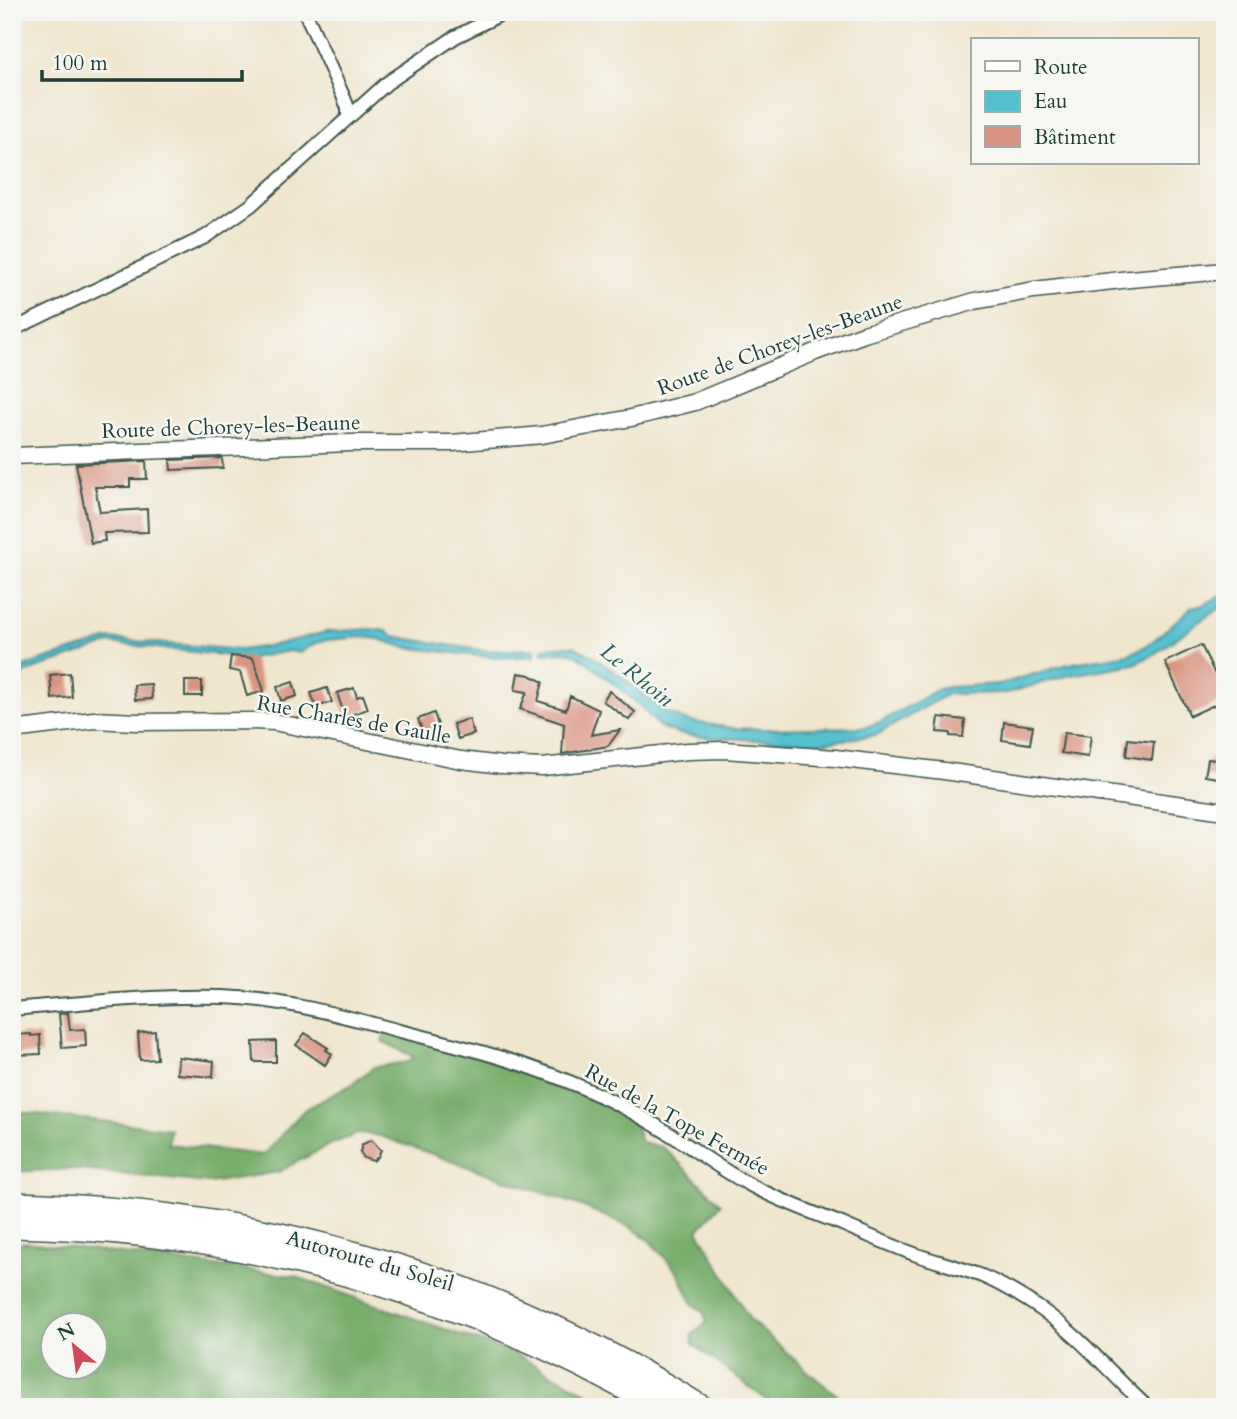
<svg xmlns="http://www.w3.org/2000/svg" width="1237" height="1419" font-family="Cardo,serif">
<rect width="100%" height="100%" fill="#f6f6f2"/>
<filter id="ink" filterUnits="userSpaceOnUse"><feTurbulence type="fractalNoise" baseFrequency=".0143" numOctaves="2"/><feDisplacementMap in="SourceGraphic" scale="14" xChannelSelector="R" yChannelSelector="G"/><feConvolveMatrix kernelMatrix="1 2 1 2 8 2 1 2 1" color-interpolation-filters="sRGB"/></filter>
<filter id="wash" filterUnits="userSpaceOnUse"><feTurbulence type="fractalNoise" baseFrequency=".00686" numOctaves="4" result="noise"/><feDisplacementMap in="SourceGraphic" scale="28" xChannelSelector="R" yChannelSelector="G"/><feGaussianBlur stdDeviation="1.57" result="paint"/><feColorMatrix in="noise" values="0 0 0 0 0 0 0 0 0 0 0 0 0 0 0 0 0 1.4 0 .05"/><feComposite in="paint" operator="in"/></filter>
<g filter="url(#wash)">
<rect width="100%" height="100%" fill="#f0e6ce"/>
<path fill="#77ae6b" stroke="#4b7650" stroke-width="2" fill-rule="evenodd" d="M386 1029 547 1074 622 1112 634 1123 641 1142 664 1148 721 1204 698 1230 750 1320 819 1381 853 1407H776L693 1344 692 1334 707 1322 703 1311 693 1304 677 1271 649 1240 632 1228 584 1207 380 1136 360 1133 331 1144 278 1172 209 1183 70 1169 12 1172V1112H21L170 1129 168 1144 263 1155 304 1110 351 1085 374 1067 408 1062 414 1057 382 1041Z
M28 1242 294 1276 515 1354 613 1407H12V1244ZM52 1324H94V1366H52Z"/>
<path fill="#54c0ce" stroke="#3a7e81" stroke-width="2" d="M1225 594V605L1200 621 1153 655 1134 664 1066 676 1007 693 948 694 876 735 820 743 701 737 680 734 665 729 659 726 639 705 591 665 577 655 568 652 543 653V648L573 646 591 655 622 677 669 714 688 721 732 728 762 729 866 727 880 722 939 689 949 687 1001 684 1068 664 1129 654 1144 647 1153 641 1192 607 1203 605Z
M370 629 386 631 394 636 409 639 488 651 535 649V656L497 658 404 647 379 639 365 637 326 640 314 644 300 653 290 651 250 658 110 643 27 672 12 682V673L31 664 109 639 241 650 270 646 326 632Z"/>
<g id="blocks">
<path fill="#d99582" d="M222 458 223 468 171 470 170 460Z
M146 461 147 479H130V487H95L100 512 147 509 148 532 104 533 105 541 91 543 76 464Z
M1201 645 1225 695V700L1190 716 1165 662Z
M231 656 253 658 264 691 247 696 240 672 229 670Z
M70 673 72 697 52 699 50 675Z
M518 673 530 675 543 682 538 701 566 710 570 696 599 710 591 735 620 730 608 746 562 754 564 724 520 709 527 692 515 690Z
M185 681H202V696H185Z
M293 682 297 696 281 701 277 687Z
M151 684 152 699 135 700 134 685Z
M327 688 332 702 316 707 311 693Z
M354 688 357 697 363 695 368 709 345 717 337 693Z
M609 691 635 712 629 720 603 701Z
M434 713 439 728 423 733 418 719Z
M939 717 965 720 963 737 950 736V733L937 732Z
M469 719 474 734 458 739 453 724Z
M1004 722 1033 726 1030 744 1002 740Z
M1064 733 1091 736 1088 757 1061 753Z
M1128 739 1154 742 1152 760 1126 756Z
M1208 759 1225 761V779L1205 776Z
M68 1013 70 1030 85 1029 86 1046 62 1048 59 1014Z
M155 1031 157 1059 140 1060 138 1033Z
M305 1033 328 1048 326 1050 332 1054 325 1065 296 1045Z
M31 1034V1036L40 1035 41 1054 16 1055 14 1035Z
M276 1041V1062H254L253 1042Z
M178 1057 214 1061 213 1077 177 1074Z
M371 1140 381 1150 378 1157 373 1161 364 1158 360 1152 362 1145Z"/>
</g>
</g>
<g filter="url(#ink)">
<use href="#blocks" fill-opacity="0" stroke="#3e564b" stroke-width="2"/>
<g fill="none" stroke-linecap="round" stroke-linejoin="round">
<g stroke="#3e564b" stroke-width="16">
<path id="minor" d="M305 12 344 98 348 108V118
M12 330 205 237 250 206 387 83 455 37 505 12
M12 1009C82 1003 153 995 223 997 283 999 343 1016 400 1031 469 1048 537 1065 601 1096 633 1111 663 1129 693 1149 713 1163 734 1177 756 1188 784 1202 813 1213 842 1224 867 1235 892 1246 917 1255 938 1262 961 1268 982 1276 1003 1285 1023 1297 1042 1310 1081 1337 1112 1375 1147 1407"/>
</g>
<g stroke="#3e564b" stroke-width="19">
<path id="tertiary" d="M12 456 350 443H452L542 435 631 418 695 402 815 352 864 334 975 301 1034 290 1130 279 1225 271
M12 730 94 720 136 722 254 721 274 722 461 760 502 765 542 767 688 751 724 750 835 758 944 771 1225 811"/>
</g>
<g stroke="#3e564b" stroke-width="26">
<path id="motorway" d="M12 1204C260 1209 490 1275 701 1407
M12 1226C242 1230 460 1291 658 1407"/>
</g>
<use href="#minor" stroke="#fff" stroke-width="12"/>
<use href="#tertiary" stroke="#fff" stroke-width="16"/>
<use href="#motorway" stroke="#fff" stroke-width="23"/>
</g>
</g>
<g text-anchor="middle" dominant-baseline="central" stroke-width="5" stroke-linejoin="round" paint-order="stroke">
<g font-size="21" fill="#1f3d34" stroke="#f6f6f2">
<text transform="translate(780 345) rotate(-20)">Route de Chorey-les-Beaune</text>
<text transform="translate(231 427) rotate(-2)">Route de Chorey-les-Beaune</text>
<text transform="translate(354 720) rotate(10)">Rue Charles de Gaulle</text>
<text transform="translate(677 1120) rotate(29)">Rue de la Tope Fermée</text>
<text transform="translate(370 1261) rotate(16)">Autoroute du Soleil</text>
</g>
<g font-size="23" font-style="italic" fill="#2c5e5a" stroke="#f6f6f2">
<text transform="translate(637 675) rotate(39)">Le Rhoin</text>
</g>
</g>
<rect width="1237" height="1419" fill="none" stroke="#f6f6f2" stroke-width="42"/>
<rect x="971" y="38" width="228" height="126" fill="#f6f6f2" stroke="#a0aca6" stroke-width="2"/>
<rect x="985" y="61" width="35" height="10" fill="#ffffff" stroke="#a0aca6" stroke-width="2"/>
<text x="1034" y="74" font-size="21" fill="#1f3d34">Route</text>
<rect x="985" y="91" width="35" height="21" fill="#54c0ce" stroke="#a0aca6" stroke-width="2"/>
<text x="1034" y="108" font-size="21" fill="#1f3d34">Eau</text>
<rect x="985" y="126" width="35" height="21" fill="#d99582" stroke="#a0aca6" stroke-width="2"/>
<text x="1034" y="144" font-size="21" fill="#1f3d34">Bâtiment</text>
<g transform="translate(74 1346) rotate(331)"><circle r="33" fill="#f6f6f2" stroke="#a0aca6" stroke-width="2"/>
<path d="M0-5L12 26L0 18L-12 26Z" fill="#d1495b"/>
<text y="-10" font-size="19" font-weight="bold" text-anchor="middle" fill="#1f3d34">N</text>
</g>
<path d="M42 70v10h200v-10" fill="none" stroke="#1f3d34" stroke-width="3.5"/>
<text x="52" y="70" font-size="21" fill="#1f3d34" stroke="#f6f6f2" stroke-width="5" paint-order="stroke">100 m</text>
</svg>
